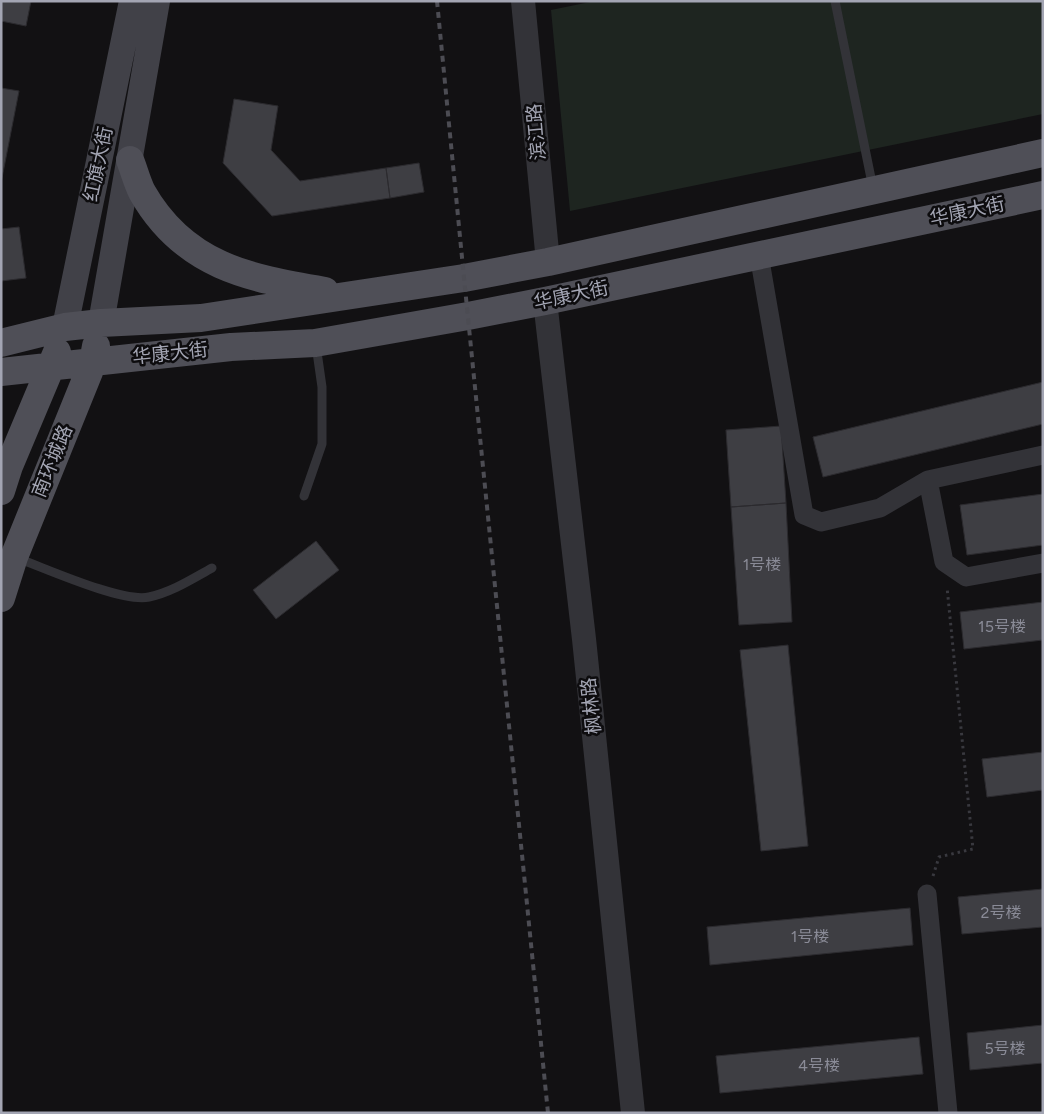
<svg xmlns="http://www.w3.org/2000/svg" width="1044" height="1114" font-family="Figtree,'Noto Sans SC',sans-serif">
<rect width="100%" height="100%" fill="#121113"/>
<path fill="#1e2520" d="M595 1H1043V114L570 211 551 10Z"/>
<path fill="#3e3e43" stroke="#2c2b2f" d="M1 1H31L26 26 1 21Z
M1 88 19 91 1 183Z
M234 99 278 106 271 150 300 181 386 168 390 198 272 216 223 163Z
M419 163 424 192 390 198 386 168Z
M19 227 26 278 1 281V229Z
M1043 382V424L823 477 813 437Z
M781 426 786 503 731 507 726 430Z
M1043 494V545L967 555 960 505Z
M786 503 792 622 739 625 731 507Z
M316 541 339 570 276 619 253 590Z
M1043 602V640L964 649 960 612Z
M788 645 808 846 761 851 740 650Z
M1043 752V790L987 797 982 759Z
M1043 889V927L962 934 958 897Z
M910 908 913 945 710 965 707 927Z
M1043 1025V1063L970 1070 967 1033Z
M919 1037 923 1074 720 1093 716 1056Z"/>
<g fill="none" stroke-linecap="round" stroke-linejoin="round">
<path stroke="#39393f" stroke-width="3" stroke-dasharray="2.5 4" stroke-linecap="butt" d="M933 876 939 857 973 849 947 587"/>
<path stroke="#333338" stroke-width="9" d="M835 1 873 188
M304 496 322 444V387L316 345
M17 558C45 568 122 603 149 597 172 592 192 579 212 568"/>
<path stroke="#333338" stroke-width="19" d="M759 255 804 515 821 522 880 508 928 480 1043 455
M928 480 944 562 966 577 1043 563
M927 894 948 1113"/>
<path stroke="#333338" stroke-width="24" d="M523 1 548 262
M545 301 584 639 633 1113"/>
<path stroke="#414148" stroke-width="26" d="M101 323 157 1
M65 327 132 1"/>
<path stroke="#4f4f57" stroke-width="28" d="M130 160C134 170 137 182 142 192 184 266 248 278 325 291
M1 343 65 327 101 323 201 318 464 278 548 262 1043 153
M1 372 231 347 315 343 468 316 545 301 1043 195
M1 491 9 466 57 352
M1 598 14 557 93 362 96 346"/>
<path stroke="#4c4c53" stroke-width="4" stroke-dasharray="6 5" stroke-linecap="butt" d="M437 1 464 278 548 1113"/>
</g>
<g text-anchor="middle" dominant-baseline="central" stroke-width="5" stroke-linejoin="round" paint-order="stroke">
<g font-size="16" fill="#8a8b97">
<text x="762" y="564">1号楼</text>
<text x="1002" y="626">15号楼</text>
<text x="1001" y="912">2号楼</text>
<text x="810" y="936">1号楼</text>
<text x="1005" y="1048">5号楼</text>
<text x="819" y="1065">4号楼</text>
</g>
<g font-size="19" fill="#a3a5b3" stroke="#0d0c0e">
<text transform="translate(536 132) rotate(-95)">滨江路</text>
<text transform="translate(98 164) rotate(-78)">红旗大街</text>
<text transform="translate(967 211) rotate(-12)">华康大街</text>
<text transform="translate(571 295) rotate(-12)">华康大街</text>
<text transform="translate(170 353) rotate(-6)">华康大街</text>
<text transform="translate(52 461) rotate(-68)">南环城路</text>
<text transform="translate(591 706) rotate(-96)">枫林路</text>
</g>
</g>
<rect width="1044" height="1114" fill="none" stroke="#a3a5b3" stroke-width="5"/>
</svg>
